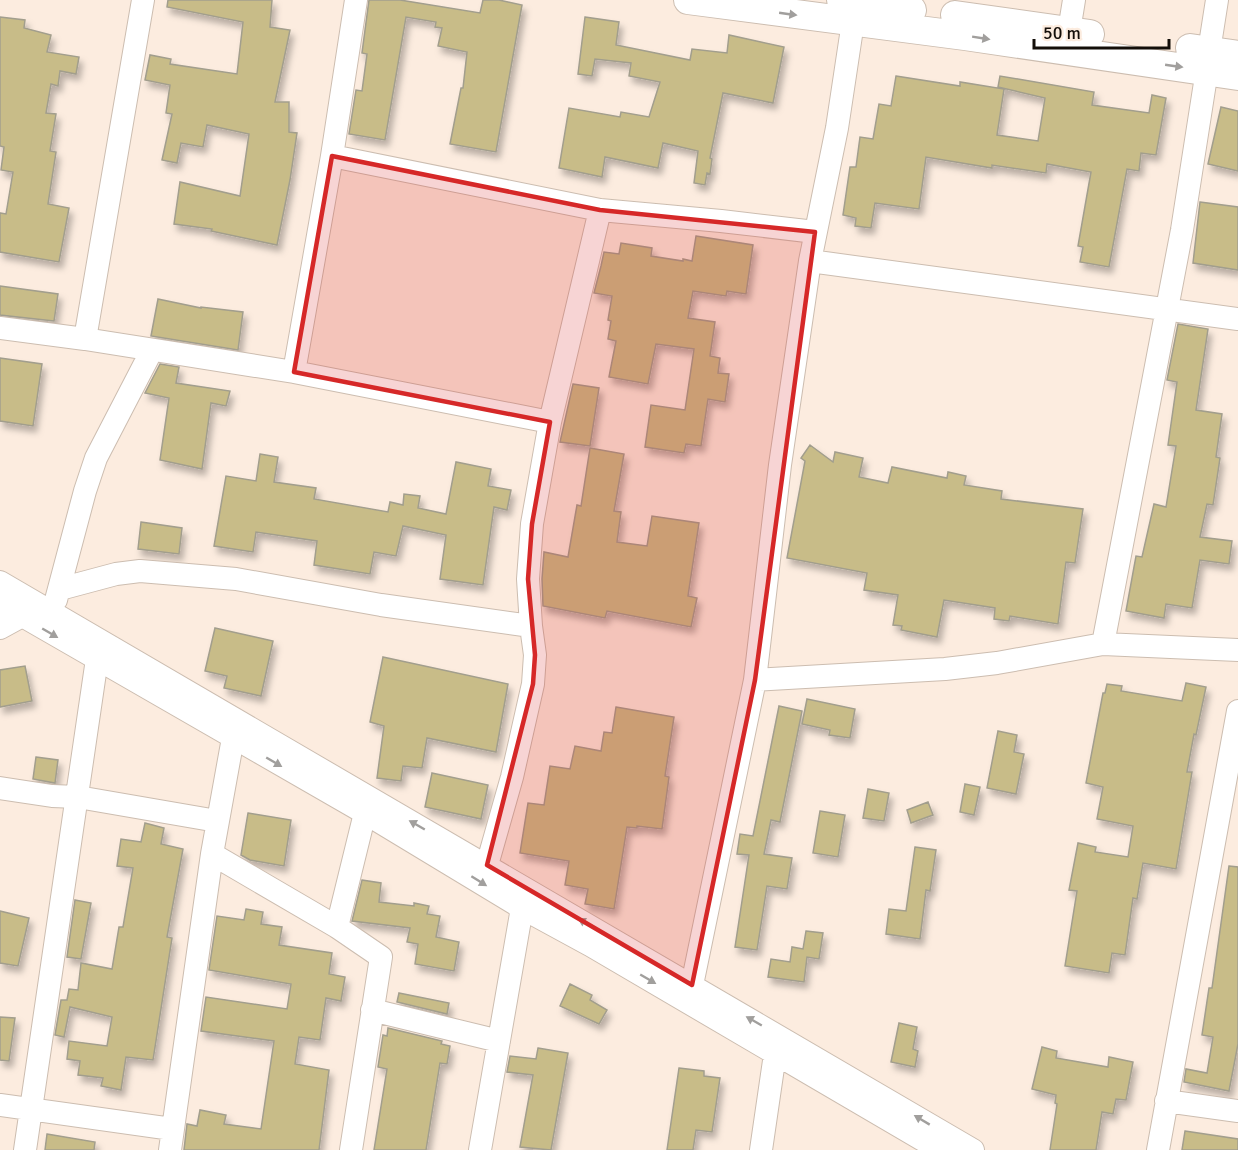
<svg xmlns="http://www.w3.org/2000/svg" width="1238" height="1150" font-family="Signika,sans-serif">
<defs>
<filter id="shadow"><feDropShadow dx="3.5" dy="6" stdDeviation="3" flood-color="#0004"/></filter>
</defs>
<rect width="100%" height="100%" fill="#fcecdf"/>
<path fill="#c8bc88" stroke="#a29e8d" stroke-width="1.5" filter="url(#shadow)" d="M168 0H272L270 27 290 30 275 102H289V132L297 133 290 180 277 245 211 231 212 229 174 224 180 182 240 196 249 134 207 125 203 147 181 143 177 163 162 160 172 114 166 113 170 85 145 80 150 55 171 59 170 64 237 74 243 22 167 7Z
M369 0H400L480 13 483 0H499L522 5 496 152 450 144 461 88H463L467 52 438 46 442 28 435 27 436 22 406 17 385 140 349 134 356 90 362 91 367 54 362 53Z
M0 17 25 20 24 28 51 35 47 52 79 57 76 74 60 71 58 86 51 84 46 113 56 114 50 151 56 152 48 204 69 208 59 262 0 252V213L6 214 13 172 1 170 4 147 0 146Z
M585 17 619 22 616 45 690 60 692 49 727 53 729 35 784 47 773 103 723 93 710 158 712 159 710 174 707 173 705 185 694 183 698 151 663 143 658 168 605 157 602 177 559 168 569 108 620 117 621 112 649 117 660 82 629 76 631 63 595 59 592 76 578 74Z
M896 76 960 86V82L1004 89 997 135 1038 141 1045 98 998 87 1000 76 1094 92 1092 105 1149 113 1152 95 1166 98 1156 155 1141 153 1139 171 1127 169 1109 267 1080 262 1083 247 1078 246 1091 172 1047 164 1046 173 992 165V168L926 157 919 209 875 203 871 228 855 226 856 218 843 215 850 167H856L860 137 873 139 879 104 891 106Z
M1221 107 1238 111V171L1208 164Z
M1200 202 1238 207V270L1193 263Z
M696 236 753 245 746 294 727 291 726 296 693 291 688 318 715 322 710 356 720 358 718 373 729 374 725 402 708 399 701 446 686 444 684 453 645 447 651 405 685 410 694 349 656 344 648 384 609 377 616 341 608 339 611 321 608 320 612 296 594 293 601 266 604 252 619 254 621 243 652 248 651 256 683 261V259L692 261Z
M0 286 58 294 54 321 0 315Z
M158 299 201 308V307L243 312 238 350 151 336Z
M1178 324 1208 329 1196 410 1222 414 1216 457 1220 458 1213 505 1207 504 1200 537 1232 541 1229 564 1200 560 1192 608 1166 604 1164 618 1126 611 1136 556 1142 557 1154 504 1166 507 1176 446 1168 445 1177 382 1167 380Z
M0 358 42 364 33 426 0 421Z
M160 364 179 367 176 383 230 391 226 406 211 403 202 469 160 460 169 398 145 393Z
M573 384 599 388 590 446 560 442Z
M810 445 833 462 835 452 863 458 859 477 888 483 892 467 947 478 948 472 966 476 964 485 1002 491 1001 499 1083 509 1075 563 1066 562 1058 624 1010 616 1009 621 994 619 995 608 944 600 937 637 901 630 902 626 893 625 898 595 864 590 867 573 787 558 805 461 801 458Z
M590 448 624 454 614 511 621 512 617 542 647 546 652 516 699 523 688 596 697 598 691 627 607 611 605 618 543 606 542 579 544 552 568 557 577 505 581 506Z
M260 454 278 457 274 482 316 488 314 499 388 512 390 502 403 505 404 494 420 496 418 508 446 514 456 462 491 469 488 486 511 490 507 510 494 507 483 585 440 579 446 535 403 526 396 556 374 552 370 574 314 565 317 541 256 532 253 552 214 546 226 476 256 481Z
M141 522 182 528 179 554 138 549Z
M215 628 273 641 261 696 224 688 227 676 205 671Z
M383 657 508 684 496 752 427 738 422 768 403 766 401 781 377 778 384 726 370 722Z
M25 666 32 701 0 707V670Z
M1186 683 1206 687 1196 735 1194 734 1187 772H1192L1176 869 1143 863 1137 899 1133 898 1125 955 1112 953 1109 973 1065 966 1077 891 1069 890 1078 843 1096 847 1095 852 1128 857 1133 826 1097 819 1103 787 1086 783 1103 693H1105L1107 684 1122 686 1121 691 1182 701Z
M807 699 855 709 850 738 829 735 830 730 802 724Z
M779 706 802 711 780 822 771 820 764 854 792 858 787 889 767 886 757 950 735 947 749 855 737 854 740 834 753 836Z
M616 707 674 717 665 776 669 777 662 829 637 826V828L627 827 614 909 585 904 588 889 565 885 569 861 520 853 528 803 544 805 550 766 570 769 575 746 601 751 604 732 612 733Z
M998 731 1017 735 1014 752 1024 754 1016 794 987 788Z
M36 757 58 760 55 783 33 779Z
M432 773 488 785 481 819 425 807Z
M965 784 980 787 974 815 960 812Z
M868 789 889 793 884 821 863 818Z
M928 802 933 815 911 823 907 810Z
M820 811 845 815 838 857 813 853Z
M248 813 291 820 284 866 250 860 241 855Z
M145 823 164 828 161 844 183 849 167 937 172 938 153 1060 126 1057 121 1090 101 1086 103 1078 78 1075 80 1061 67 1059 69 1041 107 1046 112 1017 70 1007 64 1037 55 1035 61 1000H67L69 989 78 990 81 963 112 969 119 927H123L133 868 117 866 121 839 141 842Z
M915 847 936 850 930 891 926 890 920 939 886 934 889 909 906 911Z
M1229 866 1238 867V1044L1229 1091 1184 1082 1186 1069 1207 1073 1213 1037 1202 1035 1209 988H1212Z
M362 880 381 883 379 902 414 906V903L429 906 427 914 440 916 436 937 459 942 454 971 415 964 418 944 407 942 410 928 352 921Z
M75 900 91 903 81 959 67 957Z
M246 909 263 912 261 924 282 927 279 945 332 953 329 974 345 977 341 1001 326 998 320 1040 299 1037 295 1064 329 1070 319 1150H184L187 1124 197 1126 200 1110 226 1115 224 1124 261 1129 274 1041 201 1031 206 997 287 1009 291 984 209 970 217 916 244 920Z
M0 911 29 918 18 966 0 963Z
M806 931 823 933 819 959 807 957 804 982 768 977 771 959 790 962 792 947 803 949Z
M570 984 592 995 590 1000 607 1010 599 1024 560 1006Z
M399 993 449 1003 447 1014 397 1002Z
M0 1017 15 1018 9 1061 0 1060Z
M899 1023 917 1027 913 1049 918 1051 915 1067 891 1062Z
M388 1028 442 1041 441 1044 450 1046 447 1064 440 1063 426 1150H374L387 1069 378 1067 383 1035 387 1036Z
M1042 1047 1057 1051 1056 1058 1108 1067 1109 1057 1133 1062 1126 1100 1116 1099 1113 1114 1102 1112 1096 1150H1050L1057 1104 1055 1103 1056 1095 1032 1089Z
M538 1048 568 1053 551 1150 520 1147 533 1075 507 1072 510 1056 536 1059Z
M679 1068 704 1071V1076L720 1078 712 1132 696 1130 693 1150H667Z
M1185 1131 1238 1139V1150H1182Z
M47 1134 95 1142 94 1150H45Z"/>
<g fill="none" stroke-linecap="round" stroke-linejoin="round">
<g stroke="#ccbdb0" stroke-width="24">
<path id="minor" d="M1069 31 1074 0
M1209 51 1217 0
M332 156 600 210 721 221 815 232
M810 261 1238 319
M0 328 85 339 294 372 550 422
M85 339 143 0
M294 372 332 156 356 0
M0 582 973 1150
M60 589 116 574 140 571 236 579 381 605 531 626
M56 600 85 491 96 458 152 350
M0 603 365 813 522 908 590 945 940 1150
M0 628 22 616
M1103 644 1182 230 1207 70
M755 680 945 669 997 663 1103 644 1238 650
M0 788 52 796 78 797 217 821
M212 854 337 927 381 957 351 1150
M487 865 512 777 533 684 535 655 531 626 528 579 532 524 550 422 600 210
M337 927 365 813
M692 985 755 680 780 465 810 261 837 128 853 22
M372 1010 499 1041
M1166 1101 1238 1111
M0 1105 172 1129
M25 1150 97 659
M170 1150 212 854 233 738
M480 1150 522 908 528 895
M761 1150 775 1054 779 1042
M1158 1150 1238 711"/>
</g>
<g stroke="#ccbdb0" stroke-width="30">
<path id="major" d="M688 0 965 36 1238 76
M841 0 912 10
M955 15 1090 34
M1190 48 1238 55"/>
</g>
<use href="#minor" stroke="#fff" stroke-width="22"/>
<use href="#major" stroke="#fff" stroke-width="28"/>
</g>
<defs><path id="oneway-solid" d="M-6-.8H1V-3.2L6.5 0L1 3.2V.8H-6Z" transform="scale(1.5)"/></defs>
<g fill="#a19f9d">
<use href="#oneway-solid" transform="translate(788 14) rotate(8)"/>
<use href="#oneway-solid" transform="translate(981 38) rotate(9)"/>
<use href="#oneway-solid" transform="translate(1174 66) rotate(8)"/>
<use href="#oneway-solid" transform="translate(50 633) rotate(30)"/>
<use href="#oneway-solid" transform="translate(274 762) rotate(30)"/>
<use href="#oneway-solid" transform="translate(417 825) rotate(-150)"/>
<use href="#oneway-solid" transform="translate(479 881) rotate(32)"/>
<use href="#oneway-solid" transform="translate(586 923) rotate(-151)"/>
<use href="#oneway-solid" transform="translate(648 979) rotate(30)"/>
<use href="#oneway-solid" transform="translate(754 1021) rotate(-150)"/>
<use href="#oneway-solid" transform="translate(922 1120) rotate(-149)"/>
</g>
<path fill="#d62828" fill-opacity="0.2" stroke="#d62828" stroke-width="4.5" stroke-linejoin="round" d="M332 156 600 210 815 232 755 680 692 985 487 865 533 684 535 655 528 579 532 524 550 422 294 372Z"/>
<path d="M1034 39v9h135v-9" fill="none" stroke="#130e09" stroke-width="3"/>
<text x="1043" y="39" font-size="18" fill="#130e09" stroke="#fcecdf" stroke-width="4.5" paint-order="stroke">50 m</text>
</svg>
